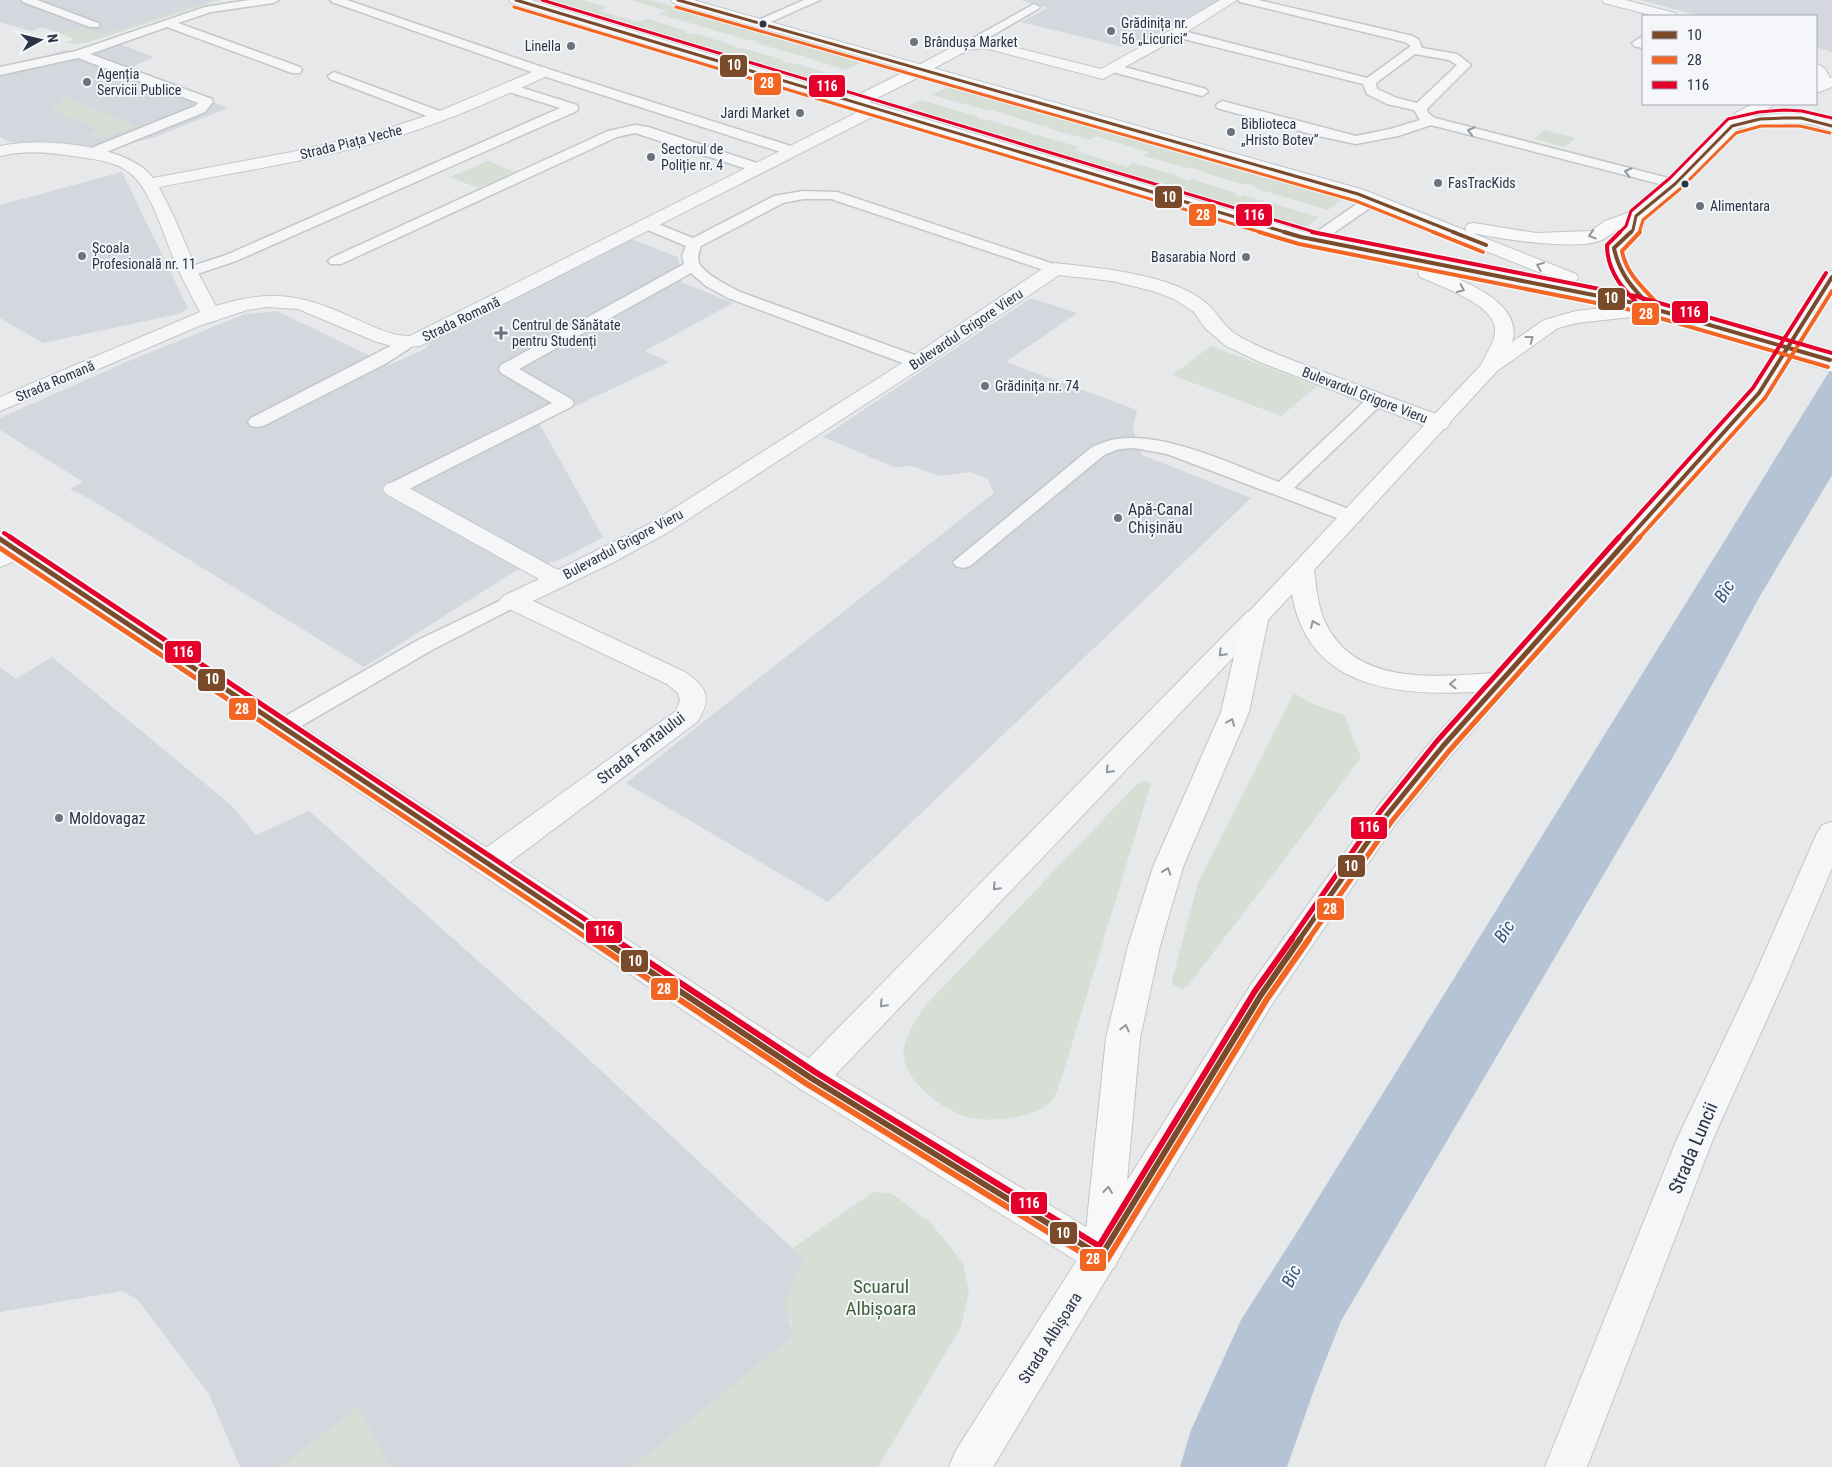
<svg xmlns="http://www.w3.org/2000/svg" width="1832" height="1467" font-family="'Roboto Condensed',sans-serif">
<rect width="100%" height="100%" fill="#e6e8ea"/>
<path fill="#d4d7dd" d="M0 0H219L85 43 74 44 67 42 75 39 43 27 30 31 0 22Z
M1020 0H1220L1143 42 1137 40 1123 47 1021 22 1048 8Z
M1640 0H1832V52L1816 47V16H1700Z
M120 44 154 57 136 65 133 68 134 70 228 108 155 137 102 151 10 142 0 137V71L64 50 91 53Z
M122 172 188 308 182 313 43 343 0 318V205Z
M631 239 678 257 681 282 733 303 645 351 669 362 539 423 603 537 562 559 515 571 364 667 90 499 70 489 83 482 0 430V418L124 363 245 314 277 311 389 365 425 349 432 339Z
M1031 298 1077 313 1006 362 1137 410 1133 430 1142 455 1251 498 828 902 626 783 994 493 987 478 970 472 939 476 912 466 894 467 823 437Z
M52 657 232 806 256 835 309 811 581 1052 805 1260 793 1279 789 1321 795 1335 633 1467H390L358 1408 281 1467H240L209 1394 138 1300 122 1291 0 1312V667L16 679Z"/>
<path fill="#d6ded6" d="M213 0H219L85 43 67 42 75 40 60 33 81 27 101 35Z
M537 0H581L607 7 600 11 638 22 647 19 687 31 684 32 691 35 694 33 736 46 734 47 741 49 743 48 784 60 782 62 789 64 793 63 834 75 817 84Z
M630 0H650L864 61 846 70 805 57 806 56 797 55 756 43 758 41 748 40 659 14 667 11Z
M950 86 1343 199 1328 210 1254 188 1255 186 1248 184 1246 185 1201 172 1203 171 1193 168 1191 169 1143 156 1148 152 1096 136 1090 140 1048 128 1050 127 1039 125 992 110 990 111 932 95Z
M64 96 136 126 102 138 91 137V134L99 130 49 109 66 103 58 99Z
M921 100 979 117 978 119 988 120 1029 132 1027 133 1036 136 1038 135 1079 147 1074 150 1127 167 1133 163 1180 176 1179 178 1188 181 1191 179 1236 193 1234 194 1241 197 1243 195 1319 217 1303 229 903 109Z
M1544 130 1575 138 1565 147 1534 139Z
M488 161 515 172 478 188 450 177Z
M1211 346 1317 386 1281 416 1172 375Z
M1294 693 1313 704 1344 715 1361 758 1188 986 1182 989 1172 984 1173 976 1198 883Z
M1144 781 1149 782 1151 785 1149 790 1062 1077C1059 1084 1057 1093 1053 1099 1039 1119 989 1123 967 1117 942 1110 898 1077 904 1048 907 1033 916 1020 924 1007L1137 784Z
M873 1192 891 1193 930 1222 963 1263 969 1291 961 1327 878 1467H633L795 1335 785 1304 793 1279 805 1260 793 1248Z
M358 1408 390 1467H281Z"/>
<path fill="#b4c4d5" d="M1832 367V475L1760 596 1674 755 1341 1321 1315 1387 1287 1467H1180L1191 1430 1241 1320 1299 1229Z"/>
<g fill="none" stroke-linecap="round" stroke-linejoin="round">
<g stroke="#c4c6c8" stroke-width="3">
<path id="service" d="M21 0H37L98 23 100 25 98 27H90L23 2Z
M249 0H279L273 3 211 12 178 23 300 67 302 70 300 73H292L167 27 90 54 212 99 213 102 205 112 94 157 89 158 82 154 84 151 195 106 198 103 78 58 0 75V67L76 51 205 7Z
M330 0H347L548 69 797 148 799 151 792 155 787 154 540 75 332 2Z
M804 0H820L764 25 760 26 754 23 756 21Z
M1238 0H1258L1413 36 1419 40 1422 48 1457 54 1471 65 1427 109 1428 113 1435 118 1680 181 1682 184 1680 187 1675 188 1431 125 1398 136 1356 144 1318 136 1217 108 1216 105 1222 101 1356 136 1390 129 1420 120 1414 110 1387 104 1367 94 1363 84 1172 36 1170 33 1176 29 1367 78 1411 46 1405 42 1240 2ZM1415 54 1449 60 1457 65 1417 103 1397 98 1377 89 1376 83Z
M1034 4 1040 7 1038 9 969 49 965 50 959 46Z
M1643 36V48L1634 46 1632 43Z
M1113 64 1206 89 1208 92 1202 96 1109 71 1107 68Z
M334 72 445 113 447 116 440 120 435 119 330 79 328 76Z
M510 84 577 105 578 108 577 111 236 261 188 277 183 275 180 272 183 269 226 255 560 108 506 91 504 88 506 85Z
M635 125 648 127 763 165 765 168 758 172 753 171 635 133 617 137 341 264H331L328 261 331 258 608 131Z
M803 191 837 192 1060 266 1063 269 1060 272H1050L831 199H803L783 203 701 246C699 252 697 257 699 263 704 274 729 286 740 292L923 358 925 362 923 366H911L728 298 706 286 691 273 519 369 571 399 574 403 571 407 401 493 394 495 387 493 385 489 387 485 552 403 501 373 499 369 501 365 684 264 682 256 686 246 643 228 641 225 643 222H653L693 238 774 196Z
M1372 196 1377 197 1379 200 1377 203 1319 243H1309L1307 240 1309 237 1367 197Z
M404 339 410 340 412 344 410 348 385 364 263 426 257 427 251 426 248 422 251 418Z
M1376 395 1382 396 1385 400 1382 404 1294 488 1359 513 1362 517 1359 521 1352 523 1345 521 1167 454 1134 448 1119 449 1104 455 970 566 963 568 956 566 953 562 1092 447C1100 444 1108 440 1117 439 1167 432 1233 465 1279 482L1370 396Z
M512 595 519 597 522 601 519 605 432 650 291 732 283 735 275 732 272 727 275 722 418 640Z"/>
</g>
<g stroke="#c4c6c8" stroke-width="2">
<path id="minor" d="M1220 0H1237L1188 31 1183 32 1181 36 1103 79 985 48 968 50 927 72H917L914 69 917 66 960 43 985 40 1101 69 1171 30 1176 29 1178 25Z
M1602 0H1625L1675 13 1677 16H1655L1604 3Z
M1816 64C1827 67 1829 75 1832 85L1829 88H1819L1816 83Z
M544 67 549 69 552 72 549 75C502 97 454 118 405 134 325 159 241 171 159 187L174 217 197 271 216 306C269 289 302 294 351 317 370 325 389 336 410 336L870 106H882L884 109 882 112 420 346 399 348 377 342 298 309 266 307 247 310 199 326 0 411V397L200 312C193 298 185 285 179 271 166 244 153 191 130 173 114 160 91 159 72 156 48 152 24 150 0 156V146C38 137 129 144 153 178L292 152 371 134 435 113Z
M1055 263C1098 268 1175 274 1207 304 1220 315 1223 328 1242 338 1270 353 1300 363 1329 374 1368 389 1408 404 1447 418L1450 423 1447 428 1439 430 1431 428 1262 363 1226 346 1205 328 1194 312 1174 299 1153 291 1112 281 1059 275 924 366 667 533 610 564 533 601 685 672C708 688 712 698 697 722L498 871 487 874 476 871 472 863 476 855 676 711 680 701 678 693 667 684 503 606 499 601 503 596 539 579 386 494 383 489 386 484 394 482 402 484 558 570 651 523 910 358 1048 265Z
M18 544 27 546 30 551 27 556 0 567V551Z
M1256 610 1265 612 1269 618 1265 624 823 1088 811 1092 799 1088 794 1078 799 1068 1247 612Z
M1832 822V868L1785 979 1713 1139 1587 1467H1545L1677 1139 1753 979 1817 833 1822 825Z"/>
</g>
<g stroke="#c4c6c8" stroke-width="2">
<path id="secondary" d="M0 532 8 534 823 1068 1114 1244 1120 1256 1114 1268 1101 1273 1088 1268 799 1088 0 550Z"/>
</g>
<g stroke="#c2c5c8" stroke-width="2">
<path id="primary" d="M509 0H531L854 97 908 70 673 3 671 0H693L1364 190 1467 231 1465 228 1468 224 1474 223 1536 233 1591 231 1605 221 1630 212 1669 180 1737 112 1753 104H1773L1771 107 1752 117C1779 112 1806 111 1832 121V131L1810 124 1787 123 1739 128 1681 188 1645 218 1642 230 1623 249 1624 257 1631 273 1659 304 1756 332 1759 336 1756 340 1749 342 1742 340 1641 311 1638 315 1631 317 1577 323 1558 328 1497 371 1314 570C1316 588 1318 606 1325 622 1354 686 1437 677 1493 673L1751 389 1823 277 1825 273 1832 271V292L1766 397 1453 753 1396 823 1272 1004 993 1467H949L955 1452 1084 1249 1106 1038 1128 946 1153 867 1221 712 1243 618 1481 365C1486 354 1496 341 1495 328 1493 304 1440 286 1420 277L1418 273 1420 269 1426 267 1295 241 511 3ZM923 75 1352 198 1569 284 1576 282 1578 278 1576 274 1472 233C1501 239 1576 251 1602 240 1610 236 1616 229 1625 226L1605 248C1607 268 1616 282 1630 296L1304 232 869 102ZM1432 269 1621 306 1576 311 1544 320 1512 342C1525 303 1461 279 1432 269ZM1292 594C1308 689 1397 696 1476 692L1433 739 1376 809 1250 986 1127 1181 1140 1038 1160 946 1183 867 1249 712 1268 620Z
M1832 77V87L1816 93V83Z"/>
</g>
<use href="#service" fill="#f5f6f7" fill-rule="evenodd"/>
<use href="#minor" fill="#f5f6f7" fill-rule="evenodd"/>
<use href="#secondary" fill="#f8f8f8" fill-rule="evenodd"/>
<use href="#primary" fill="#f8f8f8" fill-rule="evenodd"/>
<g stroke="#c2c5c8" stroke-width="22" stroke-linecap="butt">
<path id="primary-bridge" d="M1749 336 1832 361"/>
</g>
<use href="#primary-bridge" stroke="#f8f8f8" stroke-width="21"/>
<g stroke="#f4f6f9" stroke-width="5">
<path id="bus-1-far3" d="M516 0 1288 233
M678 0 1358 194 1456 233
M1630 233 1633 230 1636 216 1675 184 1732 126 1760 119 1784 118H1801L1832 126"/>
</g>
<g stroke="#f4f6f9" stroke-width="7">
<path id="bus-1-far2" d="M1284 232 1301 237 1634 303 1830 360
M1453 232 1486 245
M1631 232 1614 248C1619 274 1634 290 1652 308
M1629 538 1759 393 1832 277"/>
</g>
<g stroke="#f4f6f9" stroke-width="9">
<path id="bus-1-far1" d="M0 539 603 940
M1299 940 1386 816 1443 746 1630 537"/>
</g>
<g stroke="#f4f6f9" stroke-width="10">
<path id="bus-1" d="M601 939 811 1078 1101 1256 1261 995 1300 939"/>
</g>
<g stroke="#f4f6f9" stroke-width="5">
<path id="bus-2-far3" d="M514 7 1263 233
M676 7 1356 201 1436 233
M1639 233 1643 220 1680 189 1736 133 1761 126H1800L1830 133"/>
</g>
<g stroke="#f4f6f9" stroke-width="7">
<path id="bus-2-far2" d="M1259 232 1299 244 1632 310 1828 367
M1433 232 1483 252
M1640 232 1622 251C1626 273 1642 287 1657 303
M1639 538 1765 398 1832 291"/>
</g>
<g stroke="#f4f6f9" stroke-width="9">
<path id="bus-2-far1" d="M0 548 590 940
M1308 940 1392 821 1449 751 1640 537"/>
</g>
<g stroke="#f4f6f9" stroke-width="10">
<path id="bus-2" d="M588 939 807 1084 1097 1262 1102 1263 1107 1260 1267 999 1309 939"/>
</g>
<g stroke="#f4f6f9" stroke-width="5">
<path id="bus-3-far3" d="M542 0 1318 233
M1619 233 1626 226 1631 211 1670 178 1728 119 1759 112 1784 110 1802 111 1832 118"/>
</g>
<g stroke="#f4f6f9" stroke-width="7">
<path id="bus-3-far2" d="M1312 232 1635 296 1832 353
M1620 232 1607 245C1607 275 1627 293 1647 313
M4 533 12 538
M1618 538 1753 388 1826 273"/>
</g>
<g stroke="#f4f6f9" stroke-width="9">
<path id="bus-3-far1" d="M10 537 616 940
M1291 940 1380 812 1437 741 1619 537"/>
</g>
<g stroke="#f4f6f9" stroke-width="10">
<path id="bus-3" d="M614 939 815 1072 1099 1246 1255 991 1292 939"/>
</g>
<use href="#bus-1-far3" stroke="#7a4b2a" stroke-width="3"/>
<use href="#bus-1-far2" stroke="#7a4b2a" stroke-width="4"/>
<use href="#bus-1-far1" stroke="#7a4b2a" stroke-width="5"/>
<use href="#bus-1" stroke="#7a4b2a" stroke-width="6"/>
<use href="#bus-2-far3" stroke="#f26522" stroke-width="3"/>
<use href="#bus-2-far2" stroke="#f26522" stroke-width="4"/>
<use href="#bus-2-far1" stroke="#f26522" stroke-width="5"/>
<use href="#bus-2" stroke="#f26522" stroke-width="6"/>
<use href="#bus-3-far3" stroke="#e4002b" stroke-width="3"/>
<use href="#bus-3-far2" stroke="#e4002b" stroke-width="4"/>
<use href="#bus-3-far1" stroke="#e4002b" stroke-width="5"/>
<use href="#bus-3" stroke="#e4002b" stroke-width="6"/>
</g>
<defs><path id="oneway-chevron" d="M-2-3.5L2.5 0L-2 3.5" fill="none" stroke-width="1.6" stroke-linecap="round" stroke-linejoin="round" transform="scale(1.25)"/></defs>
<g stroke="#90959e">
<use href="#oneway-chevron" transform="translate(1471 131) rotate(-166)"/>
<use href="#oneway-chevron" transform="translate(1628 172) rotate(-166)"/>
<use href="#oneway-chevron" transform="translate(1222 653) rotate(134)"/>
<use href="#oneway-chevron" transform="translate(1109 770) rotate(134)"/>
<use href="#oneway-chevron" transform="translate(996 887) rotate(134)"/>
<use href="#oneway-chevron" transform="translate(883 1004) rotate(134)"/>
</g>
<g stroke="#92969e">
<use href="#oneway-chevron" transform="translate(1592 235) rotate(164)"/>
<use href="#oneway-chevron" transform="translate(1540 266) rotate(-158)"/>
<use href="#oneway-chevron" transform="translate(1461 289) rotate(25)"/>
<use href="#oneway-chevron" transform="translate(1530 339) rotate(-37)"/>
<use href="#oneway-chevron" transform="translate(1314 624) rotate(-113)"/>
<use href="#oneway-chevron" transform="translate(1453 684) rotate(179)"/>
<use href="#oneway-chevron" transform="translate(1231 722) rotate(-67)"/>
<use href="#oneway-chevron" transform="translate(1167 871) rotate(-71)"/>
<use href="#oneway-chevron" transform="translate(1125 1028) rotate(-77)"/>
<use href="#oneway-chevron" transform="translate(1108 1190) rotate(-84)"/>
</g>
<g fill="#2b3445" stroke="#f4f6f9" stroke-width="2">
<circle cx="763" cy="24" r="4.5"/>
<circle cx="1685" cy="184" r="4.5"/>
</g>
<g fill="#6c737f" stroke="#f4f6f9" stroke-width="2">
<circle cx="1111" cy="31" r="5"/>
<circle cx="914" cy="42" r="5"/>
<circle cx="571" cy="46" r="5"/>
<circle cx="87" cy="82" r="5"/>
<circle cx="800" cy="113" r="5"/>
<circle cx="1231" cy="132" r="5"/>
<circle cx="651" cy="157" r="5"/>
<circle cx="1438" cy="183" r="5"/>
<circle cx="1700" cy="206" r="5"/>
<circle cx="82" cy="256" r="5"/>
<circle cx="1246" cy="257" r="5"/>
<path d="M498.5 325.5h5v5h5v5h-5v5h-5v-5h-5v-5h5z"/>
<circle cx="985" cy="386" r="5"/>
<circle cx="1118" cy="518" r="5"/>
<circle cx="59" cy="818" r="5"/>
</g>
<g text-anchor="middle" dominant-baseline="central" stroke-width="4" stroke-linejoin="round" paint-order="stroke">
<g font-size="14" fill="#2b3445" stroke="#f4f6f9" text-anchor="start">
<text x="1121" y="23">Grădinița nr.<tspan x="1121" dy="16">56 „Licurici”</tspan></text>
<text x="924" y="42">Brândușa Market</text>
<text x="561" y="46" text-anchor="end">Linella</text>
<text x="97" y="74">Agenția<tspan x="97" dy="16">Servicii Publice</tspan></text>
<text x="790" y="113" text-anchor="end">Jardi Market</text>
<text x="1241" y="124">Biblioteca<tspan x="1241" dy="16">„Hristo Botev”</tspan></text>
<text x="661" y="149">Sectorul de<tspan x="661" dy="16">Poliție nr. 4</tspan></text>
<text x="1448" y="183">FasTracKids</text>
<text x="1710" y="206">Alimentara</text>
<text x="92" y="248">Școala<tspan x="92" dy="16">Profesională nr. 11</tspan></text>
<text x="1236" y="257" text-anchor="end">Basarabia Nord</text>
<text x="512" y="325">Centrul de Sănătate<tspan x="512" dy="16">pentru Studenți</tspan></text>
<text x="995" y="386">Grădinița nr. 74</text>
</g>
<g font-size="14" fill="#2b3445" stroke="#f4f6f9">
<text transform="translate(351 142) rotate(-14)">Strada Piața Veche</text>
<text transform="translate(461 319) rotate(-26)">Strada Romană</text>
<text transform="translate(966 329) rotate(-34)">Bulevardul Grigore Vieru</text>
<text transform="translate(55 381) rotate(-23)">Strada Romană</text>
<text transform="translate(1365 395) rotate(21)">Bulevardul Grigore Vieru</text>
<text transform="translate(623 544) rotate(-28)">Bulevardul Grigore Vieru</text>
</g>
<g font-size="16" fill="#2b3445" stroke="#f4f6f9" text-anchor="start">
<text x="1128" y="509">Apă-Canal<tspan x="1128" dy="18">Chișinău</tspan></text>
<text x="69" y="818">Moldovagaz</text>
</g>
<g font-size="16" fill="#2b3445" stroke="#f4f6f9">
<text transform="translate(641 748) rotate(-38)">Strada Fantalului</text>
<text transform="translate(1050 1338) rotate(-58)">Strada Albișoara</text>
</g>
<g font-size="18" font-style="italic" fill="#34527a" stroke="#f4f6f9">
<text transform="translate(1724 591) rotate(-58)">Bîc</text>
<text transform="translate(1504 931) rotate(-57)">Bîc</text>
<text transform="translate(1291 1276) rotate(-64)">Bîc</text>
</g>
<g font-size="19" fill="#2b3445" stroke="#f4f6f9">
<text transform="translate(1693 1148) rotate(-67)">Strada Luncii</text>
</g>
<g font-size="19" fill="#3f6138" stroke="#f4f6f9">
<text x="881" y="1286">Scuarul<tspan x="881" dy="22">Albișoara</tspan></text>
</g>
</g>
<g stroke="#f4f6f9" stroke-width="2">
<rect x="719" y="54" width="29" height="24" rx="5" fill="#7a4b2a"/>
<rect x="753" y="72" width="29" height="24" rx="5" fill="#f26522"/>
<rect x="808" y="74" width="38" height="24" rx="5" fill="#e4002b"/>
<rect x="1154" y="185" width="29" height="24" rx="5" fill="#7a4b2a"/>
<rect x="1188" y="203" width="29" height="24" rx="5" fill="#f26522"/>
<rect x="1235" y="203" width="38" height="24" rx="5" fill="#e4002b"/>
<rect x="1597" y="287" width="29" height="24" rx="5" fill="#7a4b2a"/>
<rect x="1671" y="300" width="38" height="24" rx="5" fill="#e4002b"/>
<rect x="1631" y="302" width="29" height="24" rx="5" fill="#f26522"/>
<rect x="164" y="640" width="38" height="24" rx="5" fill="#e4002b"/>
<rect x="197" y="668" width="29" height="24" rx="5" fill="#7a4b2a"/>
<rect x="228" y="697" width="29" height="24" rx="5" fill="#f26522"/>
<rect x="1350" y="816" width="38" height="24" rx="5" fill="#e4002b"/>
<rect x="1337" y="854" width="29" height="24" rx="5" fill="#7a4b2a"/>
<rect x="1316" y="897" width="29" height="24" rx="5" fill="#f26522"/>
<rect x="585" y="920" width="38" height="24" rx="5" fill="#e4002b"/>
<rect x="620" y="949" width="29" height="24" rx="5" fill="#7a4b2a"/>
<rect x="650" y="977" width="29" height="24" rx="5" fill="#f26522"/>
<rect x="1010" y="1191" width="38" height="24" rx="5" fill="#e4002b"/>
<rect x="1049" y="1221" width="29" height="24" rx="5" fill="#7a4b2a"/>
<rect x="1079" y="1248" width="28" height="24" rx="5" fill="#f26522"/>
</g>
<g font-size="14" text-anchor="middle" font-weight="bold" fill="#fff">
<text x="734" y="70">10</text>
<text x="767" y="88">28</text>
<text x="827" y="91">116</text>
<text x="1169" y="202">10</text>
<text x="1203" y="220">28</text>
<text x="1254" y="220">116</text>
<text x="1611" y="303">10</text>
<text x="1690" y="317">116</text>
<text x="1646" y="319">28</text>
<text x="183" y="657">116</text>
<text x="212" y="684">10</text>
<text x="242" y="714">28</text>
<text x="1369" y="832">116</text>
<text x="1351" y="871">10</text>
<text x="1330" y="914">28</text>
<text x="604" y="936">116</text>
<text x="635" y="966">10</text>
<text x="664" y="994">28</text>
<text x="1029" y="1208">116</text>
<text x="1063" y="1238">10</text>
<text x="1093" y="1264">28</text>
</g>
<rect x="1642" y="15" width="175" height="90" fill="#f4f6f9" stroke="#a4a8b1"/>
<rect x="1652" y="31" width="25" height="8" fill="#7a4b2a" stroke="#a4a8b1"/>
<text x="1687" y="40" font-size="15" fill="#2b3445">10</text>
<rect x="1652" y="56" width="25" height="8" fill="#f26522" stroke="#a4a8b1"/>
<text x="1687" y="65" font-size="15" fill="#2b3445">28</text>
<rect x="1652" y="81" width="25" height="8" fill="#e4002b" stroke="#a4a8b1"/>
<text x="1687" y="90" font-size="15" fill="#2b3445">116</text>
<g transform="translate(40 40) rotate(82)" stroke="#f4f6f9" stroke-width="4" paint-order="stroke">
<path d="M0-4L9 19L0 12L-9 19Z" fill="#2b3445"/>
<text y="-8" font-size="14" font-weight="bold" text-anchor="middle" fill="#2b3445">N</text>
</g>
</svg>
